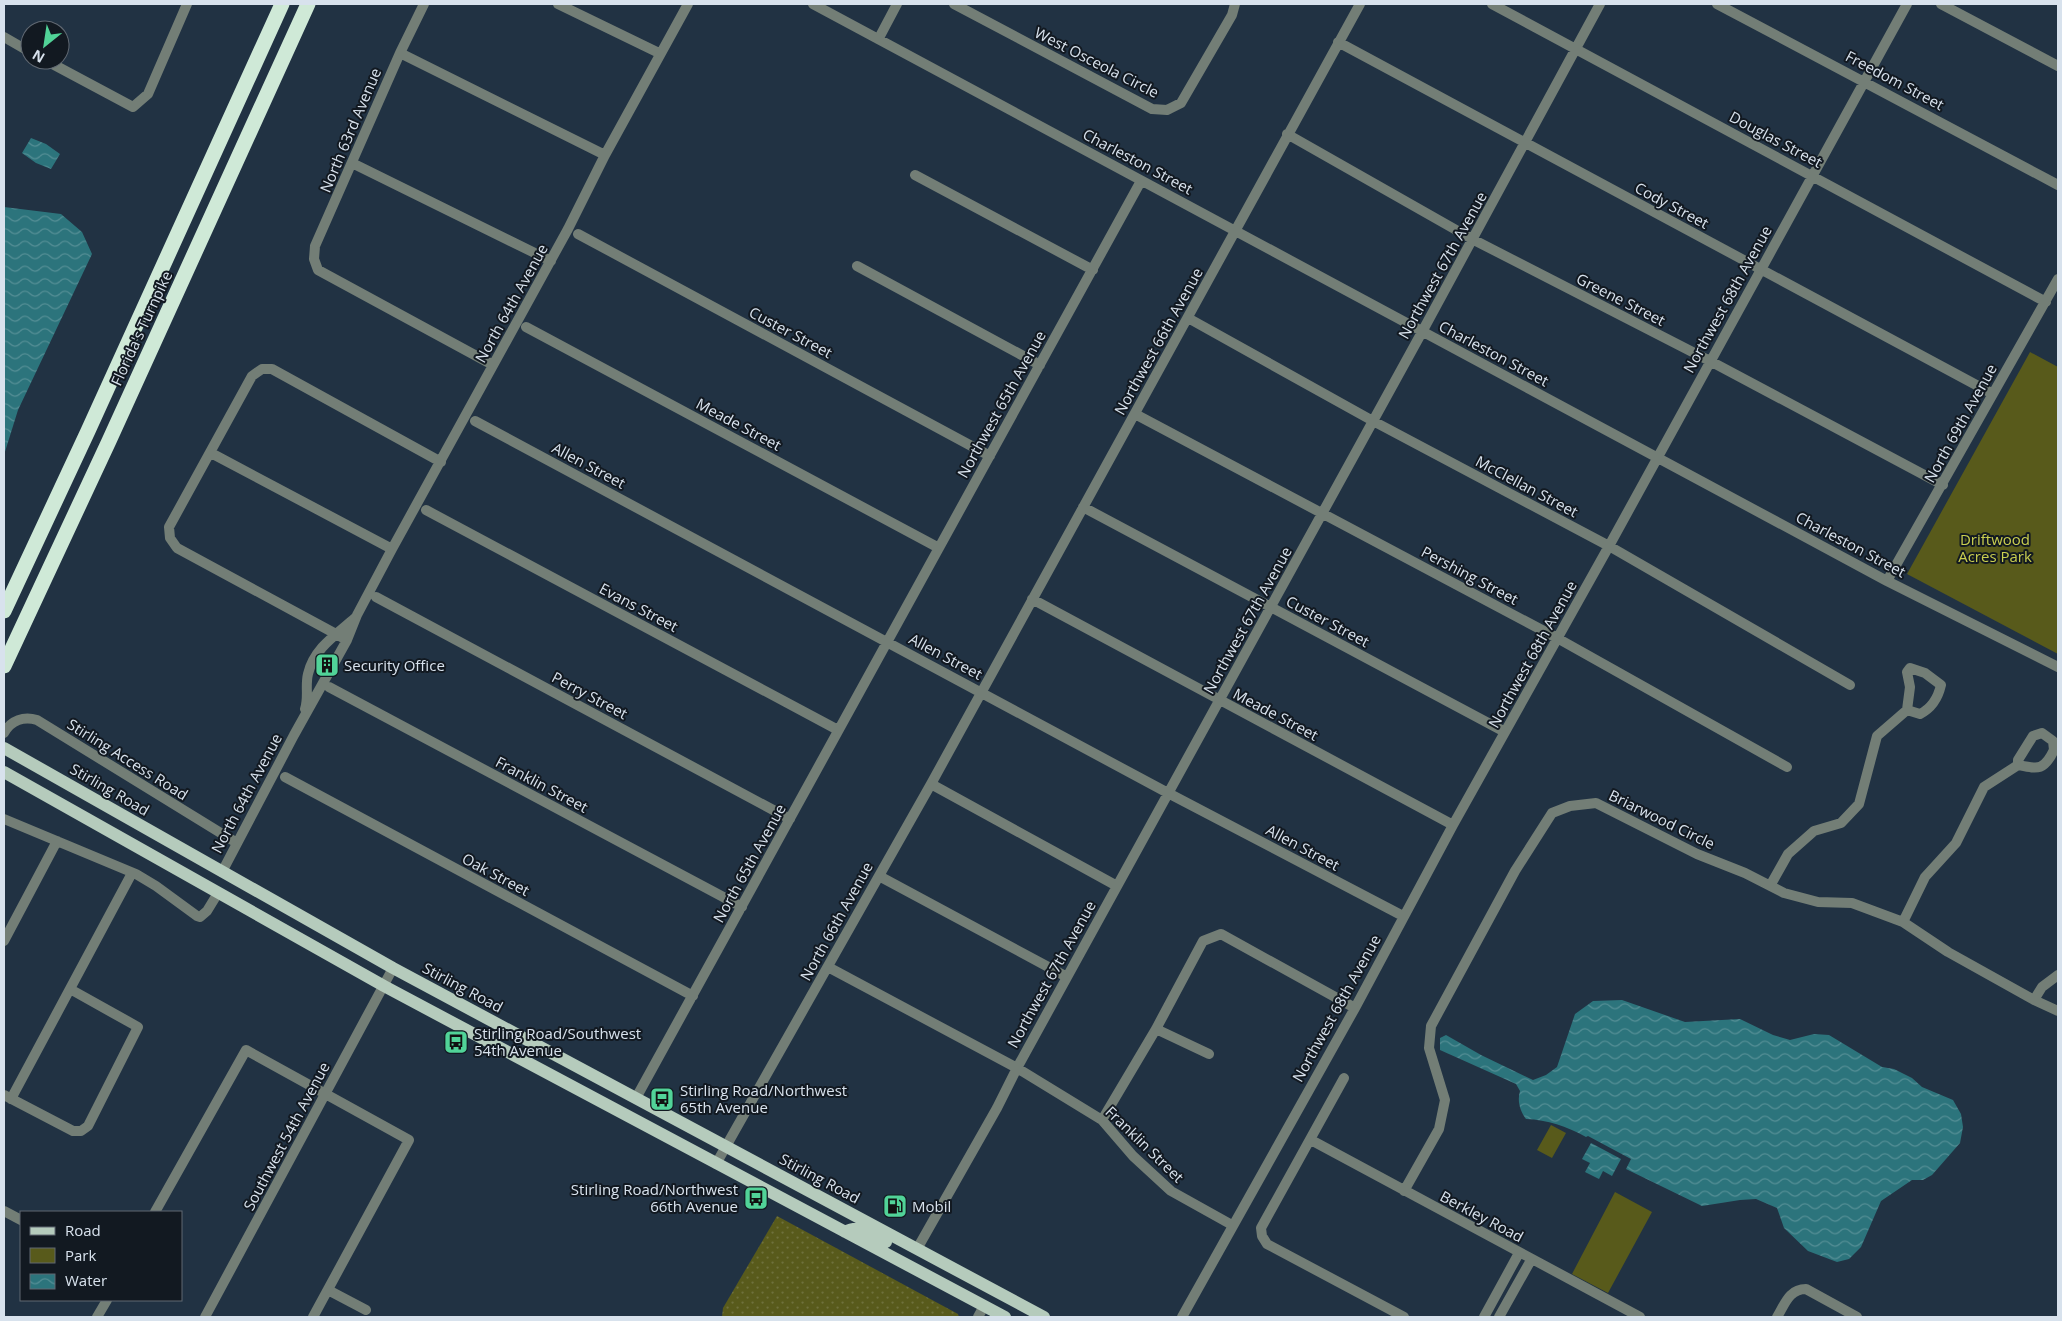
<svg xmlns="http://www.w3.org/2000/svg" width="2062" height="1321" font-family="'Open Sans',sans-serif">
<defs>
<pattern id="grass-dots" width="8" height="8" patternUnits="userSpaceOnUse" patternTransform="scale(1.25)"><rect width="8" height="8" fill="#585a1b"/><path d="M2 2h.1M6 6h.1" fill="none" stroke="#6f713c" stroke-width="1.8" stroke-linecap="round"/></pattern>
<pattern id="water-waves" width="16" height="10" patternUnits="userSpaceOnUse" patternTransform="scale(1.25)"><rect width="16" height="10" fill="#2c747c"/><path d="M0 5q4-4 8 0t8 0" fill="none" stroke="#548e95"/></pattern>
</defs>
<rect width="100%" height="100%" fill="#213243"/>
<path fill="url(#grass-dots)" d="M777 1216 958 1314 959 1317H722L723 1308Z"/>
<path fill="#585a1b" d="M2030 352 2058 367V654L1907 574Z
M1551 1125 1566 1133 1552 1158 1537 1150Z
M1615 1192 1652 1212 1608 1293 1572 1274Z"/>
<path fill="url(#water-waves)" d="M31 138 46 144 60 154 51 169 36 163 22 153Z
M4 207 61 214 82 232 92 254 18 410 4 455Z
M1622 1000 1685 1022 1740 1019 1773 1035 1790 1040 1814 1034 1829 1035 1882 1067 1894 1069 1912 1078 1922 1087 1953 1100 1961 1114 1963 1127 1960 1143 1932 1175 1923 1180H1912L1881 1201 1861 1247 1849 1259 1837 1262 1808 1251 1784 1228 1777 1208 1756 1199 1740 1200 1702 1206 1626 1169 1631 1159 1588 1136 1586 1137C1566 1126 1548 1120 1526 1119 1520 1111 1517 1101 1520 1091L1516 1084 1440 1050V1038L1446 1035 1481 1055 1533 1080 1546 1075 1557 1067 1575 1014 1593 1001Z
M1591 1143 1621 1159 1612 1176 1603 1171 1599 1179 1585 1172 1590 1163 1582 1159Z"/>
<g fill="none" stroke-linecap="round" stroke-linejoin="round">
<path stroke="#737e76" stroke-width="10" d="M424 4 400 53 315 246 314 259 318 270 493 365
M558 4 659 53
M813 4 1887 581 2058 667
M954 4 1152 109 1167 110 1181 103 1232 15 1235 4
M1492 4 2046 302
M1717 4 2058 185
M1941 4 2058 66
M4 37 30 52
M879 38 897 4
M1338 42C1556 161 1775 276 1993 394
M400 53 605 155
M45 60 133 107 148 94 187 4
M1287 134 1472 239 1710 361 1943 485
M352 163 551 261
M915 175 1093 270
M578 234 990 456
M857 266 1040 365
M1188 318 1373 421 1609 546 1850 685
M526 327 939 548
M1135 414 1557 638 1787 767
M475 421 1168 793 1403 916
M211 453 392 549
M1083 507 1505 732
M426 510 838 730
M1887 581 2058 279
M376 597 790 819
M1032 599 1453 825
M347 640 177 548 170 538 169 527 252 376 262 369H272L441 462
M329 687 742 907
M305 709C309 697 305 686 308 674 314 648 337 634 355 618
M4 733C11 720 24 716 37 720L237 843
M285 777 693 996
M931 784 1117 886
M4 819 136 874 156 886 197 916 200 917 207 911 218 893
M222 872 294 735 347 640 357 615 392 549 568 229 605 155 688 4
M879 876 1067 977
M1770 886 1788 854 1814 831 1841 823 1859 804 1877 736 1907 710 1910 687 1907 672 1910 668 1925 673 1941 685C1938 698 1932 708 1920 714L1907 710
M1903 922 1925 877 1956 843 1984 787 2018 765C2038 769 2044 771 2054 750L2053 741 2042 733 2033 736 2018 760V765
M4 941 57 841
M828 967 1017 1068 1102 1120 1133 1156 1171 1191 1232 1225
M2034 1000 2042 987 2058 975
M1156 1029 1209 1054
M1344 1078 1261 1228 1262 1236 1267 1244 1404 1317
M4 1095 73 1131H81L88 1126 138 1027 70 989
M636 1098 1141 181
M11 1099 132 873
M1102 1120 1156 1029 1203 941 1221 934 1355 1008
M1311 1140 1640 1317
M716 1164 931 784 1360 4
M1404 1191 1439 1129 1445 1100 1429 1048 1431 1026 1515 871 1552 813 1570 806 1596 803 1697 854 1745 873 1784 893 1818 902 1852 903 1903 922 1948 952 2034 1000 2058 1011
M4 1211 21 1220
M155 1212 246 1050 409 1140 313 1317
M917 1249 997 1108 1017 1068 1422 332 1600 4
M328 1290 366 1310
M97 1317 107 1300
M205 1317 393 968
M978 1317 984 1306
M1182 1317 1355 1008 1453 825 1609 546 1907 4
M1484 1317 1519 1253
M1499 1317 1531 1260
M1777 1317C1785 1304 1789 1289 1806 1289L1857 1317"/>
<path stroke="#b5cbbc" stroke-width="12" d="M4 748 393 968 1044 1317
M4 772 384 986 1005 1317
M845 1232C860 1223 872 1234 886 1242"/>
<path stroke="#cfe9d7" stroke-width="15" d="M4 611 88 431 282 4
M4 666 109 441 308 4"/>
</g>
<defs>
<g id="building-square" transform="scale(1.25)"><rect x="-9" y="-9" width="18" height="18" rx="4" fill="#51d398" stroke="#121921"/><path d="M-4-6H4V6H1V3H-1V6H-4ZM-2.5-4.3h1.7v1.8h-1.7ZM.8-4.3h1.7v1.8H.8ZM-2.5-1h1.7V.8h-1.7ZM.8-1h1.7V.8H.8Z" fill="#111"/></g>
<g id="bus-square" transform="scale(1.25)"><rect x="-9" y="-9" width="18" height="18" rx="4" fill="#51d398" stroke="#121921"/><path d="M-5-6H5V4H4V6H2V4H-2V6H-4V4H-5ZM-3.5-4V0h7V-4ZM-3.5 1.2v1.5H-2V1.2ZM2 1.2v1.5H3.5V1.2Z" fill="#111"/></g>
<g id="fuel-square" transform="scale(1.25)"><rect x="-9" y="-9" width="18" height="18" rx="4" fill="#51d398" stroke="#121921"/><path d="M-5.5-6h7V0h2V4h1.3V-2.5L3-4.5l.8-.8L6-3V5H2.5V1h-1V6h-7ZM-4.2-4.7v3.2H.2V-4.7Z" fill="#111"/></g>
</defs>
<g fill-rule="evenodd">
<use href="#building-square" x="327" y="665"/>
<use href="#bus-square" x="456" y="1042"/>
<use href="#bus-square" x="662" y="1099"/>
<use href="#bus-square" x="756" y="1198"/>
<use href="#fuel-square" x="895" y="1206"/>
</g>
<g text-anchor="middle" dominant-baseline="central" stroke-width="4" stroke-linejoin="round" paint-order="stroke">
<g font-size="15" fill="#d8e2ed" stroke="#121921">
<text transform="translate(1097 62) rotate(27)">West Osceola Circle</text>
<text transform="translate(1895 80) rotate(28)">Freedom Street</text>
<text transform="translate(350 130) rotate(-67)">North 63rd Avenue</text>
<text transform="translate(1776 139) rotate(28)">Douglas Street</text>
<text transform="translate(1138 161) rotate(28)">Charleston Street</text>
<text transform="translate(1672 205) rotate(28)">Cody Street</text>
<text transform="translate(1442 265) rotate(-61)">Northwest 67th Avenue</text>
<text transform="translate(1621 299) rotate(27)">Greene Street</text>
<text transform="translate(1727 299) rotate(-61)">Northwest 68th Avenue</text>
<text transform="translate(511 303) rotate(-61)">North 64th Avenue</text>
<text transform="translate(141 328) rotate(-65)">Florida's Turnpike</text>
<text transform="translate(791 332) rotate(28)">Custer Street</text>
<text transform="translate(1158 341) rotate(-61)">Northwest 66th Avenue</text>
<text transform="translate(1494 353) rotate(28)">Charleston Street</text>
<text transform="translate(1001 404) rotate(-61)">Northwest 65th Avenue</text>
<text transform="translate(1960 423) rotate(-61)">North 69th Avenue</text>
<text transform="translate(739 424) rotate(28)">Meade Street</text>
<text transform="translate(589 465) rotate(28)">Allen Street</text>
<text transform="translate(1527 486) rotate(28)">McClellan Street</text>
<text transform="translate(1851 544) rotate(28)">Charleston Street</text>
<text transform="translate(1470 575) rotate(28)">Pershing Street</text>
<text transform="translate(639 607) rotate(28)">Evans Street</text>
<text transform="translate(1247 620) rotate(-61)">Northwest 67th Avenue</text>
<text transform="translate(1328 621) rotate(28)">Custer Street</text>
<text transform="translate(1532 654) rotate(-61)">Northwest 68th Avenue</text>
<text transform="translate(946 656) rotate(28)">Allen Street</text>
<text transform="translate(590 695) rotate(28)">Perry Street</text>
<text transform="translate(1276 714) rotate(28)">Meade Street</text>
<text transform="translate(128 759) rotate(32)">Stirling Access Road</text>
<text transform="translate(542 784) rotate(28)">Franklin Street</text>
<text transform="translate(110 789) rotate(30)">Stirling Road</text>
<text transform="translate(246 793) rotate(-62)">North 64th Avenue</text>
<text transform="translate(1662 819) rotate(26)">Briarwood Circle</text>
<text transform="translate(1303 847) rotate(28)">Allen Street</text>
<text transform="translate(749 863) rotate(-61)">North 65th Avenue</text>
<text transform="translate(496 874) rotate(28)">Oak Street</text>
<text transform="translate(836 921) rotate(-61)">North 66th Avenue</text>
<text transform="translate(1051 974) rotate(-61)">Northwest 67th Avenue</text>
<text transform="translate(463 987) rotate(28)">Stirling Road</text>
<text transform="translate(1336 1008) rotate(-61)">Northwest 68th Avenue</text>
<text transform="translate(286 1136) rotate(-62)">Southwest 54th Avenue</text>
<text transform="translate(1145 1144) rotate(44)">Franklin Street</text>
<text transform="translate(820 1178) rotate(28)">Stirling Road</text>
<text transform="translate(1482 1216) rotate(28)">Berkley Road</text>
</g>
<g font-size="15" fill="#cacf50" stroke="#121921">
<text x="1995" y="539">Driftwood<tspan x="1995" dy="17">Acres Park</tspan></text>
</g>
<g font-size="15" fill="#d8e2ed" stroke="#121921" text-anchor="start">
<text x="344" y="665">Security Office</text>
<text x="474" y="1033">Stirling Road/Southwest<tspan x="474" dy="17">54th Avenue</tspan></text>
<text x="680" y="1090">Stirling Road/Northwest<tspan x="680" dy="17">65th Avenue</tspan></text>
<text x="738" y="1189" text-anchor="end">Stirling Road/Northwest<tspan x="738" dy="17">66th Avenue</tspan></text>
<text x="912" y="1206">Mobil</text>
</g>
</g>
<rect width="2062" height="1321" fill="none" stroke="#d8e2ed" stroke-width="10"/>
<rect x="20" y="1211" width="162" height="90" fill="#121921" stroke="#616973"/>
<rect x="30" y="1227" width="25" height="8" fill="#b5cbbc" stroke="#616973"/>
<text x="65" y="1236" font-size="15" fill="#d8e2ed">Road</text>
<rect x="30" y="1248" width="25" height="15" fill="#585a1b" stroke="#616973"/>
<text x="65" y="1261" font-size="15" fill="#d8e2ed">Park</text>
<rect x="30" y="1274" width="25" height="15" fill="url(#water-waves)" stroke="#616973"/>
<text x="65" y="1286" font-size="15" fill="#d8e2ed">Water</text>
<g transform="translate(45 45) rotate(210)"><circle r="24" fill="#121921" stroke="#616973"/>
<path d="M0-4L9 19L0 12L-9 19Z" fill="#51d398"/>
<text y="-8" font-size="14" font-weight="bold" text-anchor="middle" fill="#d8e2ed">N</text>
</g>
</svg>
